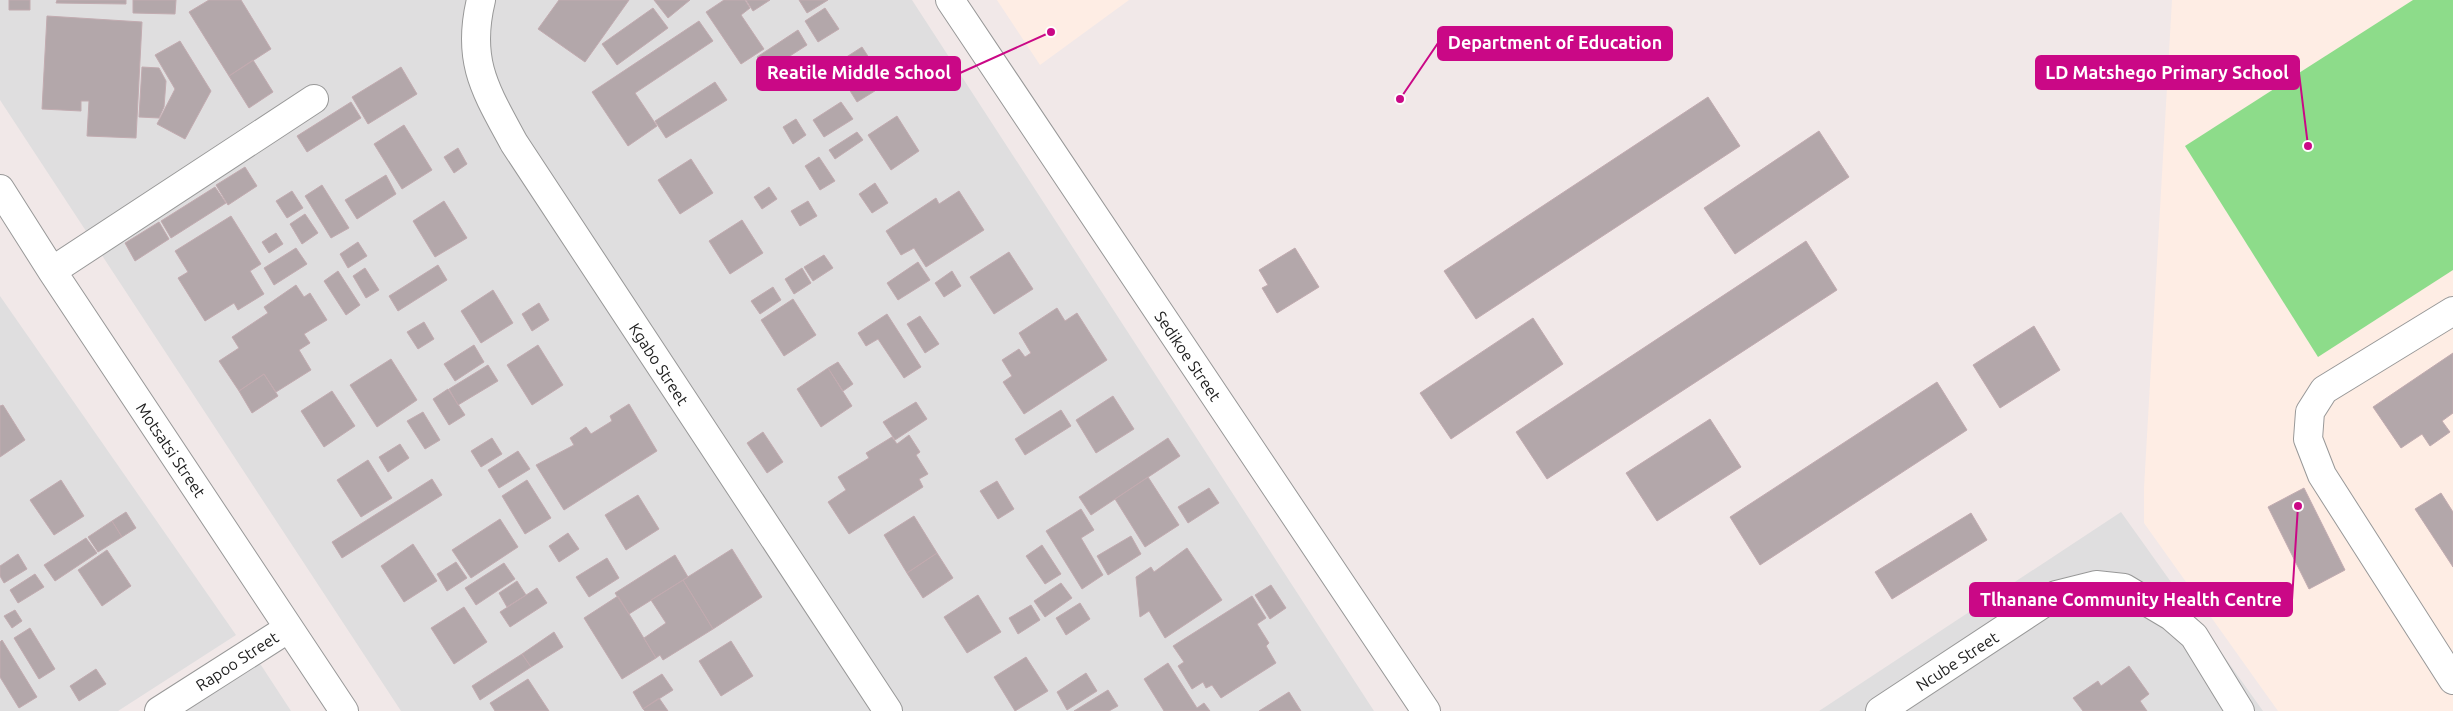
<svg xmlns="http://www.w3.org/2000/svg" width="2453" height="711" font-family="Ubuntu,sans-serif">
<rect width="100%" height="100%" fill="#f1e8e8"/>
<path fill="#dfdedf" d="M0 0H912L1374 711H401L0 100Z
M0 296 236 635 118 711H0Z
M2121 512 2263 711H1819Z
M259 662 291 711H184Z"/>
<path fill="#feede4" d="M997 0H1129L1040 65Z
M2172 0H2453V711H2278L2144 523V488Z"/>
<path fill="#8ddc8a" d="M2413 0H2453V270L2318 357 2185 146Z"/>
<path fill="#b3a7aa" stroke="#c2abb0" d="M9 0H30V10H9Z
M57 0H126V4L56 3Z
M133 0H176L175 14 133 13Z
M209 0H241L271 49 229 76 189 12Z
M559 0H629L585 62 538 29Z
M654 0H690L668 18Z
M724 0H745L750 8 741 15 764 49 741 64 706 12Z
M746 0H770L753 11Z
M799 0H828L807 13Z
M653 8 668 28 617 65 602 44Z
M825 8 839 29 818 42 805 21Z
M47 16 142 22 136 138 87 136 89 101H81V111L42 109Z
M699 21 713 41 635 93 657 126 628 146 592 92Z
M798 30 807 45 779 63 781 65 768 73 757 57Z
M180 41 211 91 185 139 157 124 175 89 155 55Z
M862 47 886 84 857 102 834 65Z
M253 60 273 92 249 108 229 76Z
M142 67 159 68 166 81 164 107 159 118 139 117Z
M401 67 417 94 368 124 352 97Z
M715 82 727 100 666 138 655 121Z
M1708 97 1740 146 1476 319 1444 271Z
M351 102 361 118 307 152 297 136Z
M841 102 853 119 824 137 813 120Z
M897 116 919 151 891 170 868 135Z
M796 119 806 135 793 144 783 127Z
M404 125 432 170 402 189 374 144Z
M1819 131 1849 177 1735 254 1704 208Z
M857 132 863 140 835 159 829 150Z
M458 148 467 164 454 173 444 157Z
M819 157 835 181 820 190 805 166Z
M691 159 713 193 680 214 658 180Z
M245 167 257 186 228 205 216 185Z
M386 175 396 194 357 219 345 200Z
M875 183 888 203 872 213 859 194Z
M322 185 349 228 331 238 305 196Z
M215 187 226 203 171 238 161 221Z
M769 187 777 199 762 209 754 197Z
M292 191 303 208 287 218 276 201Z
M959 191 984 230 926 267 914 248 901 255 886 231 936 198 939 204Z
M444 201 467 238 435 257 413 221Z
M808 201 817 216 800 226 791 211Z
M305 214 318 233 302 244 290 224Z
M231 216 261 264 250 271 264 294 238 310 234 303 205 321 178 278 188 272 175 251Z
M742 220 763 253 730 274 709 241Z
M159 222 169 239 135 261 125 243Z
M276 233 283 244 269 253 262 242Z
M1806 241 1837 290 1547 479 1516 432Z
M358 242 367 256 348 268 340 254Z
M296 248 307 264 274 285 264 268Z
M1295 248 1319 287 1277 313 1262 288 1268 285 1259 270Z
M1009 252 1033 289 994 314 970 277Z
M824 255 833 268 813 281 804 267Z
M918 262 930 280 898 300 887 283Z
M438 265 447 280 398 311 389 296Z
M365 268 379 290 366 298 353 276Z
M802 268 811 283 794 294 785 279Z
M338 271 360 305 346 315 324 281Z
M952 271 961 286 944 297 935 283Z
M296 285 304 297 310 293 327 320 304 334 310 343 299 350 311 370 276 392 264 374 239 391 219 361 239 348 232 337 268 313 264 307Z
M773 287 781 300 760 314 751 301Z
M493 290 513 323 481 343 461 311Z
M793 299 816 335 784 356 761 320Z
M539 303 549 320 532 331 522 314Z
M1057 308 1065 321 1077 313 1107 360 1024 414 1003 382 1012 376 1002 360 1019 349 1025 357 1031 353 1019 333Z
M887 314 921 367 904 378 878 339 866 346 858 333Z
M920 316 939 344 925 353 907 324Z
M1533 318 1563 364 1451 439 1420 393Z
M424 322 434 339 418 349 407 332Z
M2034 326 2060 370 2000 408 1973 365Z
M474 345 484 362 455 381 444 364Z
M538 345 563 385 532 405 507 365Z
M2453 353V413L2442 421 2450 432 2430 446 2422 434 2401 448 2373 407Z
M391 359 417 400 377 427 350 385Z
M838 362 853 384 843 391 828 368Z
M488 365 498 381 458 405 449 389Z
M828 368 852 406 821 427 797 389Z
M264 374 278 396 252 413 239 391Z
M1937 382 1967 430 1760 565 1730 517Z
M448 389 465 415 449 425 433 399Z
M332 391 355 426 324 447 301 411Z
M1113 396 1134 429 1096 453 1076 420Z
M916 402 927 419 895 440 883 422Z
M629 404 657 451 564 510 536 465 574 445 570 438 586 427 591 434 612 421 610 416Z
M3 405 25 440 0 457V406Z
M1061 410 1071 426 1025 455 1015 439Z
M423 412 440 440 425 449 407 421Z
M1710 419 1741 467 1657 521 1626 473Z
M763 432 783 462 767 473 747 443Z
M909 435 920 452 916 455 928 474 919 479 923 487 849 534 828 502 846 490 838 477 869 458 866 453 892 437 897 444Z
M492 438 502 454 481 467 471 451Z
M1168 438 1180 456 1091 515 1079 497Z
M400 444 409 458 388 472 379 457Z
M518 451 530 469 499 488 488 470Z
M368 460 392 498 361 517 337 480Z
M1148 477 1179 525 1145 547 1115 499Z
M432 479 442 495 342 558 332 542Z
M61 480 84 516 54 535 30 500Z
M527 480 551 518 525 534 502 496Z
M997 481 1014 509 998 519 980 491Z
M1209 488 1219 503 1188 523 1178 507Z
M2304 488 2345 570 2309 589 2268 507Z
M2441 493 2453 512V567L2415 509Z
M638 495 659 529 626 550 605 515Z
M1081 509 1094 530 1081 538 1103 575 1082 589 1046 531Z
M126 512 136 528 122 537 112 521Z
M1971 513 1987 540 1892 599 1875 572Z
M914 516 937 553 907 573 884 535Z
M500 519 518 547 471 578 452 550Z
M112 521 122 537 98 552 88 537Z
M568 533 579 549 559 562 549 546Z
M1131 536 1141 554 1108 575 1097 556Z
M86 538 97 553 55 581 44 565Z
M413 544 437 581 404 602 381 566Z
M1042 545 1061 574 1045 584 1026 556Z
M1187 548 1222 600 1165 638 1149 611 1140 617 1136 577 1151 567 1154 572Z
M732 549 762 597 713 629 683 580Z
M107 550 131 586 102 606 78 570Z
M937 553 953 578 923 598 907 573Z
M18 554 27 569 4 583 0 576V566Z
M675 555 688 577 629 614 615 593Z
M607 558 619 578 589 597 576 577Z
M456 562 467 578 447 591 437 574Z
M504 563 515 579 476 605 465 588Z
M35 574 44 587 18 603 10 590Z
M683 580 713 629 663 660 660 655 656 658 644 638 666 623 651 600Z
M517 581 526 595 507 607 499 593Z
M1061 583 1072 598 1045 617 1034 601Z
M1271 585 1286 608 1270 619 1255 595Z
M537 588 547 603 510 627 500 612Z
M978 595 1001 632 967 653 944 617Z
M618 596 656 658 622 679 584 618Z
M1252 596 1266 618 1257 624 1269 643 1266 646 1276 663 1221 698 1212 685 1206 688 1203 682 1192 689 1178 666 1184 662 1173 646Z
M1080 603 1090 619 1066 635 1056 618Z
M1031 605 1040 620 1018 634 1009 618Z
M464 607 487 642 454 664 431 628Z
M15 610 22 621 12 628 4 616Z
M30 628 55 669 39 679 14 638Z
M554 632 563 647 531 667 522 654Z
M2 640 37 697 19 708 0 677V642Z
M731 641 753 676 721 696 699 661Z
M522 654 531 667 480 700 472 686Z
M1026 657 1048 691 1015 711 994 677Z
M1168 663 1197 708 1204 703 1210 711H1164L1144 679Z
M2129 666 2149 694 2140 701 2147 711H2083L2073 698 2098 681 2101 686Z
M96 669 106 684 79 701 70 686Z
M1086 673 1097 691 1067 710 1057 692Z
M662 674 673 690 643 709 633 692Z
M528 679 549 711H495L490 703Z
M1108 690 1118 706 1109 711H1074Z
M1289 692 1301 711H1259Z
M659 698 668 711H645L643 709Z"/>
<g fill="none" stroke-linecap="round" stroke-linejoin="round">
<g stroke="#989898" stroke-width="30">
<path id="minor" d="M481 0C466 62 486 91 514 143L888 711
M950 0 1426 711
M0 189 52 271 344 711
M52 271 314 99
M2453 311 2324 390 2310 412 2308 439 2322 475 2453 680
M159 711 289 628
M1880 711 2056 595 2096 585 2124 588 2171 616 2194 636 2240 711"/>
</g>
<use href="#minor" stroke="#fff" stroke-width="28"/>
</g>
<g text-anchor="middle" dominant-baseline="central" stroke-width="4" stroke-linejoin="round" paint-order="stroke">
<g font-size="16" fill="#212121" stroke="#fff">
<text transform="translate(1188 356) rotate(56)">Sedikoe Street</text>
<text transform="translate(659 364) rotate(57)">Kgabo Street</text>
<text transform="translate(171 450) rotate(56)">Motsatsi Street</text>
<text transform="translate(237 661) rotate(-33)">Rapoo Street</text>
<text transform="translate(1957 661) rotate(-33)">Ncube Street</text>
</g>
</g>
<path fill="none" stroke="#ca0886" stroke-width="2" d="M1400 99L1438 43M2308 146L2299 73M1051 32L960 73M2298 506L2292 600"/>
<g fill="#ca0886" stroke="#fff" stroke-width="2">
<circle cx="1400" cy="99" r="5"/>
<circle cx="2308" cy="146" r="5"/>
<circle cx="1051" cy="32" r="5"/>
<circle cx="2298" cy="506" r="5"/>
</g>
<g fill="#ca0886" stroke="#ca0886" stroke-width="2">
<rect x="1438" y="27" width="234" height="33" rx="5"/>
<rect x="2036" y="56" width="263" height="33" rx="5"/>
<rect x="757" y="57" width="203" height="33" rx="5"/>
<rect x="1970" y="583" width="322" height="33" rx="5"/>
</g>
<g font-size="18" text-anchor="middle" font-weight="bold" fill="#fff">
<text x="1555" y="49">Department of Education</text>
<text x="2167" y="79">LD Matshego Primary School</text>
<text x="859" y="79">Reatile Middle School</text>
<text x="2131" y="606">Tlhanane Community Health Centre</text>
</g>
</svg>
